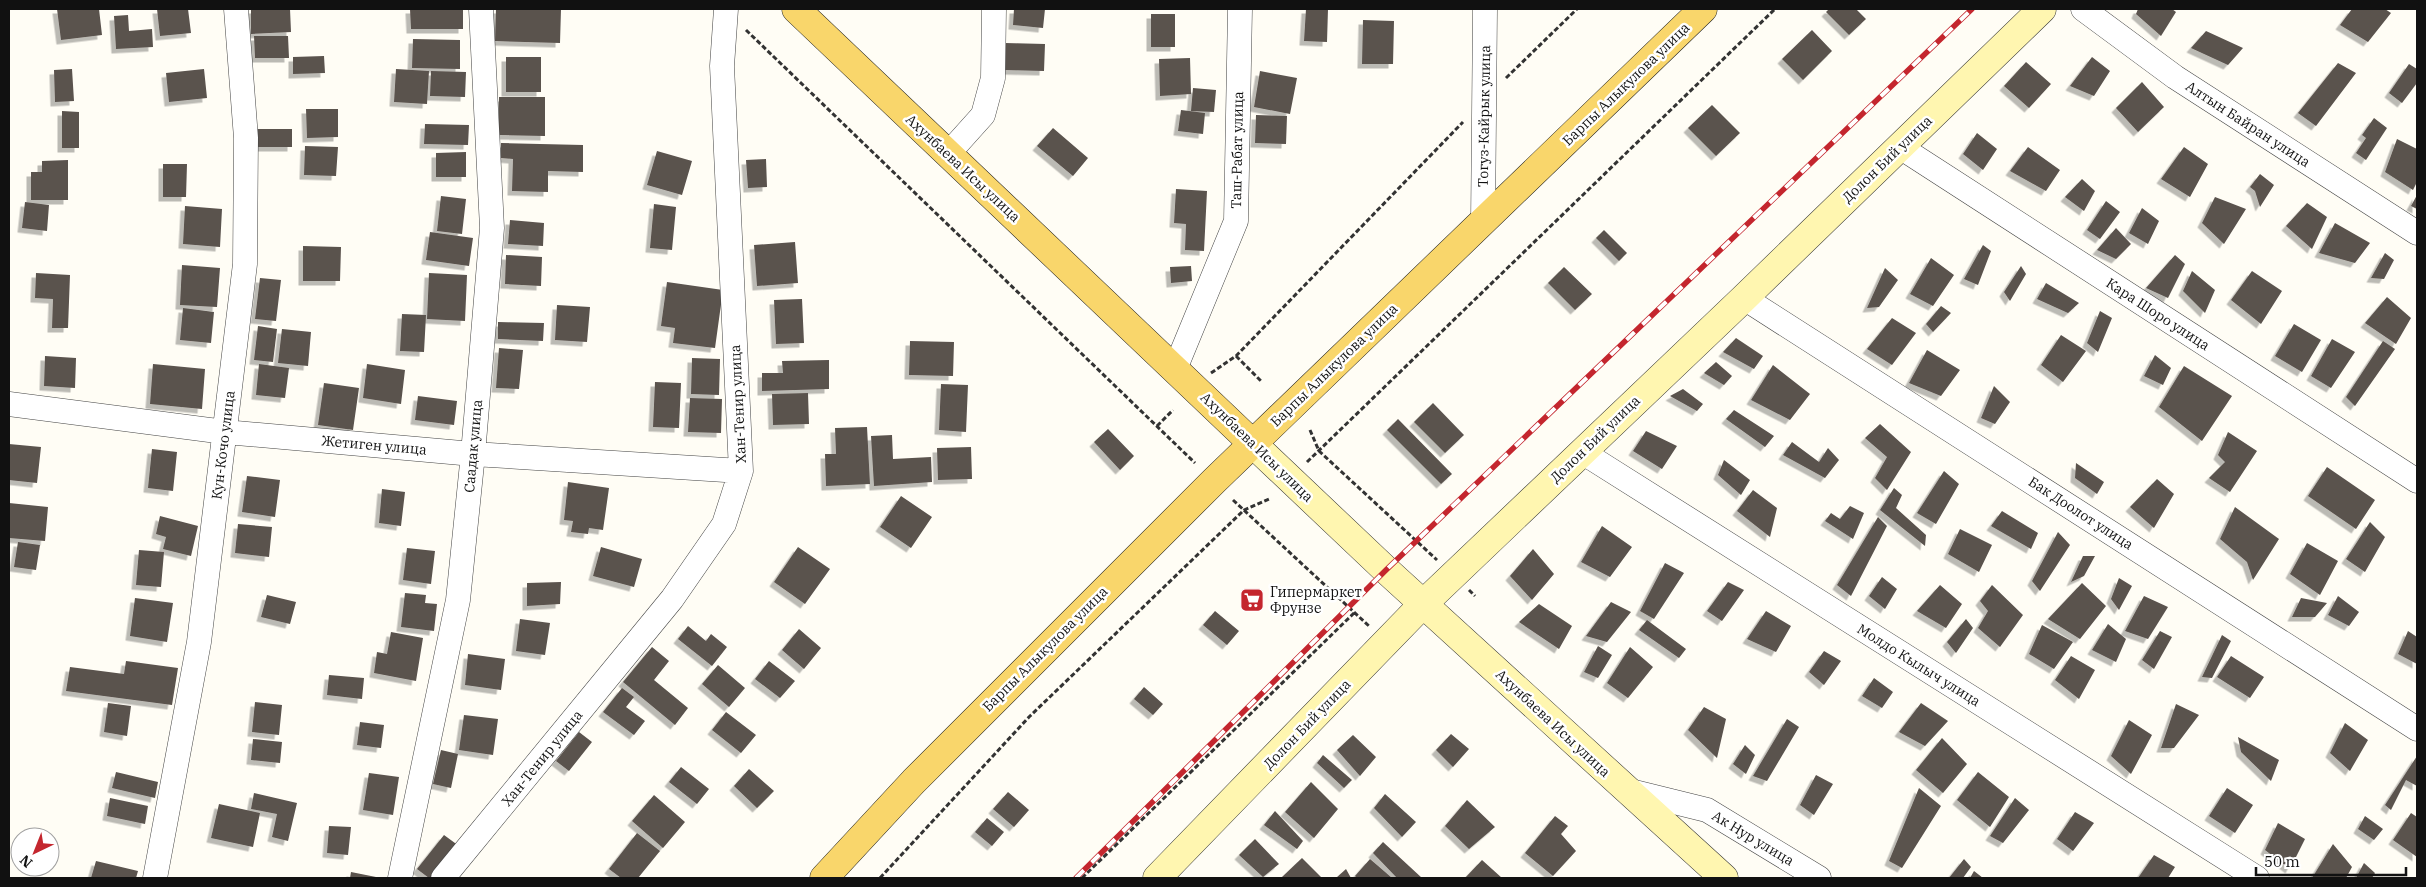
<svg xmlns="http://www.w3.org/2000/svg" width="2426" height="887" font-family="'IBM Plex Serif',serif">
<defs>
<filter id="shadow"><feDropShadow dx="-4.5" dy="4.5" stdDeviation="0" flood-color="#0004"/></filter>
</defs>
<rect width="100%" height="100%" fill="#fffdf5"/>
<path fill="#5a524d" filter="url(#shadow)" d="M57 9H99L102 35 61 40Z
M157 9H188L191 33 160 36Z
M251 9H290L291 32 251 34Z
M410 9H463V29H411Z
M496 9H561L560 43 495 41Z
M1014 9H1045L1043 28 1013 25Z
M1306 9H1328L1327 42 1304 41Z
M1829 9H1856L1866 19 1849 35 1826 12Z
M2138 9H2172L2176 12 2161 36 2136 14Z
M2352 9H2385L2391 13 2368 42 2340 25Z
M1151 14H1175V47H1151Z
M128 15 129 31 152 29 153 47 116 49 114 16Z
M1363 20 1394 21 1393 64H1362Z
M1812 30 1832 51 1803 80 1782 59Z
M2206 31 2243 48 2228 65 2191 48Z
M254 36H288L289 58H255Z
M413 39 460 40V69L412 68Z
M1005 43 1045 44 1044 71 1004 70Z
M324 56 325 73 293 74V57Z
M506 57H541V92H506Z
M2092 57 2110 71 2094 96 2070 86Z
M1190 58 1191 94 1160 96 1159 59Z
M2026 62 2051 84 2029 108 2004 86Z
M2338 63 2356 73 2316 126 2298 113Z
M2409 64 2417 69V83L2402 103 2389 93Z
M72 69 74 101 55 102 54 70Z
M204 69 207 98 169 102 166 73Z
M396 69 429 71 427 104 394 102Z
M431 71 466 72 465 97 430 96Z
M1260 71 1297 78 1290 114 1254 107Z
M2142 82 2164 107 2138 132 2116 108Z
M1193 88 1216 90 1214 112 1191 111Z
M499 97H545V136L499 135Z
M1712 105 1740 133 1716 156 1688 128Z
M306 109H338V137L307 138Z
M1181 110 1205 113 1203 134 1178 131Z
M62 111 79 112V148H62Z
M1256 115 1287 116 1286 144 1255 143Z
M2374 118 2387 128 2366 160 2356 153 2366 138 2362 135Z
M425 124 469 125 468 145 424 144Z
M1053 128 1088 158 1073 176 1037 146Z
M252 129H292V147H252Z
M1977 133 1997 149 1983 170 1963 154Z
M2397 139 2417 149V182L2413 190 2385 172Z
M501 143 583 145V172L548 171V192L512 191 513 159 501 158Z
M305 146 338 147 336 176 304 175Z
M2028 147 2060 170 2046 191 2010 171Z
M2184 147 2208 164 2190 197 2161 179Z
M657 151 692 161 682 195 647 185Z
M466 152V177H436V153Z
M766 159 767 187 748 188 746 160Z
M68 160V200H31V172H42V161Z
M163 164H187L186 197H163Z
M2260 174 2274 185 2260 207 2255 191 2250 187Z
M2082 179 2095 191 2084 211 2065 197Z
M1176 189 1207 191 1204 251 1185 250 1186 224 1174 223Z
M2417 195V209L2411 206Z
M441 196 466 199 462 234 437 231Z
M2215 197 2246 209 2224 244 2202 223Z
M2106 201 2120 212 2100 239 2087 230Z
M25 202 49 205 47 231 22 228Z
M2307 203 2327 217 2312 249 2286 226Z
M654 204 676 207 672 250 650 248Z
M185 206 222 209 220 247 183 244Z
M2142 208 2159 221 2148 244 2129 233Z
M510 220 544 223 543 246 508 244Z
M2335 223 2370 243 2355 263 2319 253Z
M2116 228 2131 244 2116 259 2097 250Z
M1604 230 1627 253 1619 261 1596 238Z
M430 232 473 238 469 266 426 260Z
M795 242 798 283 757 286 754 245Z
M1983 245 1991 251 1978 285 1964 279Z
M303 246 341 247 340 281H303Z
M2385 253 2394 260 2384 279 2371 278Z
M506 255 542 257 541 286 505 284Z
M2175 255 2185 264 2168 298 2146 288Z
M1931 258 1954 275 1933 306 1910 294Z
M182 265 220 268 217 307 180 305Z
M1191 266 1192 281 1171 283 1170 267Z
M2021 266 2026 274 2010 301 2004 292Z
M1564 267 1592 294 1575 310 1548 283Z
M1885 268 1898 280 1879 307 1867 308Z
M2192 271 2215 290 2205 313 2183 291Z
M2252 271 2282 291 2261 324 2231 300Z
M36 273 70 275 68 328H52L53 299 35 298Z
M429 273 467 275 465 321 427 319Z
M260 278 281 280 276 321 255 319Z
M667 282 723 290 715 348 673 343 675 328 661 326Z
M2046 283 2079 303 2068 313 2037 299Z
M2387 297 2411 318 2396 344 2365 323Z
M802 299 804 343 776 344 774 300Z
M557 305 590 307 587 342 555 340Z
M1941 306 1951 313 1933 332 1926 324Z
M183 308 214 312 211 343 180 340Z
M2100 311 2112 318 2098 352 2087 343Z
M402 314 426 315 424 352 400 351Z
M1892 318 1916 333 1892 365 1867 349Z
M498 322 544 323 543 341 498 339Z
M2294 324 2321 340 2302 372 2275 356Z
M258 326 277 329 273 362 254 360Z
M282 329 311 332 308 366 278 363Z
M2061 335 2086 351 2063 382 2041 365Z
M1736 338 1763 356 1754 369 1723 352Z
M2332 339 2355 352 2331 388 2311 376Z
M910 341 954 342 953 376 909 375Z
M2383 341 2395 349 2355 406 2346 397Z
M499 348 523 350 519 389 496 388Z
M1927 350 1960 370 1941 396 1909 383Z
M2155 355 2171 368 2163 385 2144 376Z
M45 356 76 358 75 388 44 386Z
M692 358 720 359 719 395 691 394Z
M829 360V389L762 391V373H783L782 361Z
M1716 362 1732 376 1724 385 1704 373Z
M153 364 205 369 202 409 150 404Z
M259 364 289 368 285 398 256 395Z
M367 364 405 370 401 404 363 398Z
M1773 365 1810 394 1790 420 1751 400Z
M2184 366 2232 396 2202 441 2159 407Z
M655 382 681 383 679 428 653 427Z
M324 383 359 388 353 430 318 425Z
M941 384 968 385 966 432 939 430Z
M1994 386 2010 402 1995 424 1981 418Z
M1683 389 1703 404 1697 411 1670 396Z
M808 393 809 424 773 425 772 394Z
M418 396 457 401 454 425 415 420Z
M690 398 722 399 721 433 688 432Z
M1433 403 1464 435 1445 453 1414 422Z
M1734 410 1774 436 1765 447 1726 419Z
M1398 419 1452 474 1441 484 1387 430Z
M1880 424 1911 452 1887 490 1875 478 1887 457 1865 438Z
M867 427 870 484 826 486 825 454H836L835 428Z
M1108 429 1134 456 1120 470 1094 442Z
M1646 431 1677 446 1662 469 1633 451Z
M2228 432 2257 451 2230 492 2209 478 2225 462 2218 455Z
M892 435 893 459 931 457 932 482 874 486 871 436Z
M1792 442 1819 462 1828 448 1839 460 1825 478 1783 455Z
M9 444 41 447 37 483 9 480Z
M971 447 972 479 938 480 937 448Z
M152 449 177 452 173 491 148 488Z
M1724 460 1750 480 1741 495 1718 475Z
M2076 463 2104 482 2097 494 2075 478Z
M2327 467 2375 500 2356 529 2308 496Z
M1944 471 1959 484 1936 524 1917 513Z
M247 476 280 480 275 517 242 512Z
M2157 479 2174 494 2154 528 2130 507Z
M568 482 609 488 603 530 589 528 588 534 571 532 573 521 564 520Z
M1894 488 1902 495 1896 508 1926 535 1925 546 1880 510Z
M382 489 405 492 401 526 379 523Z
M1753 490 1777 508 1770 537 1737 511Z
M901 496 932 517 911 548 880 527Z
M9 503 48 507 45 541 9 538Z
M1850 506 1864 513 1853 539 1825 521 1831 513 1840 519Z
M2235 507 2279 539 2253 580 2247 562 2220 539Z
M2002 511 2038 533 2031 549 1991 526Z
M160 516 198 526 191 556 163 549 166 537 156 534Z
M1878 517 1887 526 1851 596 1837 585Z
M2370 522 2385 537 2365 572 2346 559Z
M238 524 272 527 269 557 235 553Z
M1602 526 1632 547 1610 577 1581 562Z
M1960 529 1992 545 1979 572 1948 554Z
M2058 532 2070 545 2040 591 2032 581Z
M18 542 40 545 36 570 14 567Z
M2307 543 2338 561 2320 595 2290 574Z
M601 547 642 559 634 587 593 576Z
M798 547 830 569 805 604 774 582Z
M407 548 435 551 431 584 403 580Z
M1533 549 1554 574 1532 600 1510 576Z
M139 550 164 552 161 587 136 585Z
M2083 556H2095L2084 576 2071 582Z
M1665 563 1684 573 1654 619 1640 611Z
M1882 577 1897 589 1885 609 1869 596Z
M2119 578 2132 586 2119 610 2111 599Z
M561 582 560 604 527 606V583Z
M1728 582 1744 590 1722 621 1707 611Z
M2082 583 2106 606 2080 639 2048 619Z
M1940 585 1962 604 1946 628 1917 611Z
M1992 585 2023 615 2000 647 1978 628 1988 611 1980 601Z
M405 593 426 595 425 603 437 604 434 631 401 627Z
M267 595 296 602 290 624 261 617Z
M2144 596 2168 607 2148 639 2125 631Z
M2338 596 2359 612 2349 626 2328 615Z
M135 598 173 603 167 642 130 636Z
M2301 598 2327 603 2315 617H2292Z
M1611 602 1631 612 1607 642 1586 636Z
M1539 604 1572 626 1559 649 1519 622Z
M1215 611 1239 631 1227 645 1203 625Z
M1766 611 1791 626 1776 652 1747 639Z
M520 619 550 623 545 655 516 651Z
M1966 619 1973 628 1956 653 1947 642Z
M1647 620 1686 649 1679 658 1639 630Z
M2108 624 2126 639 2116 662 2092 650Z
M2042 625 2073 642 2054 669 2029 654Z
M688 626 706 641 711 634 727 647 712 666 678 639Z
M799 629 821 648 804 669 782 650Z
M2160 631 2172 637 2154 669 2142 660Z
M2408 631 2417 637V664L2398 654Z
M391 632 423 638 416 681 374 673 377 652 387 654Z
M2222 635 2231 641 2212 678 2202 677Z
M1598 646 1612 655 1598 678 1584 672Z
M652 647 669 661 654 680 688 708 675 725 623 682Z
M1630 647 1653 667 1628 698 1607 683Z
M1824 651 1841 661 1824 685 1809 672Z
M468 654 505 659 501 690 465 685Z
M2071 656 2095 670 2079 699 2055 680Z
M2231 656 2264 677 2250 698 2217 677Z
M126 661 178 668 172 705 66 691 70 667 124 674Z
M769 661 795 681 780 698 755 679Z
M718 665 745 688 729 707 702 684Z
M329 675 364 678 362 699 327 695Z
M1874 678 1893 692 1882 708 1862 696Z
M1144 687 1163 704 1153 715 1134 699Z
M622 688 634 697 626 707 645 721 634 735 603 712Z
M255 702 282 705 279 735 252 732Z
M108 703 131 706 127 736 104 732Z
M1921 703 1948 721 1925 746 1899 732Z
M2176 704 2199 715 2174 748H2161Z
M1704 707 1726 719 1717 758 1688 730Z
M726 712 756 735 741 753 712 730Z
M464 715 498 719 493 755 459 750Z
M1787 719 1799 727 1767 781 1753 776Z
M2129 720 2152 735 2131 774 2111 756Z
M360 722 384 725 381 748 357 745Z
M2345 723 2368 740 2350 771 2330 753Z
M579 732 592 742 569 771 556 761Z
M1451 734 1469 749 1453 767 1436 750Z
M1353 735 1376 757 1360 776 1337 750Z
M2238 737 2279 760 2271 781 2241 752Z
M1942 738 1967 764 1943 793 1916 770Z
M253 739 282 742 280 763 251 760Z
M1745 745 1755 755 1746 774 1733 764Z
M441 750 458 754 451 788 433 784Z
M1323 755 1352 780 1344 788 1317 763Z
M2417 756V786L2406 780 2391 810 2385 805Z
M681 767 709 789 697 804 669 782Z
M749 769 774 791 757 808 734 786Z
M116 772 158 782 155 798 112 788Z
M1978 772 2009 797 1990 827 1957 800Z
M369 773 399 777 393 815 363 810Z
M1816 775 1833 784 1814 815 1800 805Z
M1311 782 1338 809 1314 838 1285 812Z
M1919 788 1941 806 1902 868 1889 861Z
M2227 788 2253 805 2235 833 2209 816Z
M1008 792 1029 810 1014 827 993 809Z
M254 793 297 803 288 841 272 837 277 814 251 809Z
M1385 794 1416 822 1402 837 1374 808Z
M654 795 685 822 663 848 632 821Z
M110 798 148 806 145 824 107 816Z
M2015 798 2029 810 2003 843 1990 836Z
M1467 800 1495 827 1469 849 1445 826Z
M219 804 260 813 253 847 211 838Z
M1275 811 1303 841 1297 849 1264 825Z
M2075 812 2094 823 2073 851 2057 839Z
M2411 813 2417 817V857L2393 840Z
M1555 816 1568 826 1561 834 1576 851 1553 876 1525 853Z
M2365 816 2383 829 2374 840 2358 829Z
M987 818 1004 832 992 846 975 832Z
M2278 823 2305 839 2290 869 2265 850Z
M329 826 351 827 348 855 327 853Z
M637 833 660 851 638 878H621L609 869Z
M444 835 459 846 434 878H429L417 869Z
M1255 839 1279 864 1263 877 1239 855Z
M1383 842 1422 878H1397L1373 853Z
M2333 844 2352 867 2346 878H2312Z
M2154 855 2175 867 2168 878H2138Z
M1302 858 1322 878H1281Z
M1370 859 1392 878H1357L1355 876Z
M1964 859 1971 867 1963 878H1949Z
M1482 860 1502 878H1465Z
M96 861 138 871 136 878H91Z
M2364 863 2375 873 2372 878H2356Z
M1346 869 1351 878H1336Z
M1974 871 1983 878H1970Z
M351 872 376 877V878H350Z"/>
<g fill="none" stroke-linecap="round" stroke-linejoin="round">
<g stroke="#444" stroke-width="25">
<path id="street" d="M2083 9 2175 77 2417 233
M1900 147 2417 481
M948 154 983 115 993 78 994 9
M1483 223 1485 9
M1744 298 2417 729
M1175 369 1236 221 1240 9
M9 404 225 432 473 454 741 471
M1582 452 2257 878
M1626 790 1707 810 1819 878
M155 878 199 642 245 264 246 138 236 9
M400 878 458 600 473 454 492 228 481 9
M443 878 672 599 724 524 741 471 722 66 726 9"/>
</g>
<g stroke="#333" stroke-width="29">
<path id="secondary" d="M1252 443 1386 570 1724 878
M1157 878 1423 604 1744 298 2042 9"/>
</g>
<g stroke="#222" stroke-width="29">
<path id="primary" d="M796 9 1252 443
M824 878 914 781 1214 481 1703 9"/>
</g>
<path stroke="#333" stroke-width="3" stroke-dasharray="5 2.5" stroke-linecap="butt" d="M746 30 1195 463
M1506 78 1577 9
M1236 356 1262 382
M1211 373 1236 356 1463 122
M1157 426 1173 410
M1310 430 1319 451 1437 560
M1307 462 1775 9
M1233 500 1369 626
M1469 590 1475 596
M880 878 1029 717 1244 510 1269 499
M1082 878 1354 613"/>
<use href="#street" stroke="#fff" stroke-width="24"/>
<use href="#secondary" stroke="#fff6b0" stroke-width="28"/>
<use href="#primary" stroke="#f9d66b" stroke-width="28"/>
<g stroke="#c4262e" stroke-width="5.5">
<path id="rail" d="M1076 878 1386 570 1972 9"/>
</g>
<use href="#rail" stroke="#fff" stroke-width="4" stroke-dasharray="11" stroke-linecap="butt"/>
</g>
<defs>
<g id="supermarket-square" transform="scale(1.25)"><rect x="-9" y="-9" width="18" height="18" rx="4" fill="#c4262e" stroke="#fff"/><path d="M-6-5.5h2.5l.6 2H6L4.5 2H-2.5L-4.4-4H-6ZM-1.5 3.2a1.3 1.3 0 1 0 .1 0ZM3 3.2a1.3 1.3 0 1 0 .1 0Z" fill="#fff"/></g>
</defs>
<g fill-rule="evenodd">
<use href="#supermarket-square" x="1252" y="600"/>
</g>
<g text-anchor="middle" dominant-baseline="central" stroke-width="5" stroke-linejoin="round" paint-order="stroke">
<g font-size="14" fill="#111" stroke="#fff">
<text transform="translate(1626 84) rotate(-44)">Барпы Алыкулова улица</text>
<text transform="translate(1484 116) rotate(-89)">Тогуз-Кайрык улица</text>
<text transform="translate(2248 124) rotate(33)">Алтын Байран улица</text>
<text transform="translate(1237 150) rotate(-89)">Таш-Рабат улица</text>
<text transform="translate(1887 159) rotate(-44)">Долон Бий улица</text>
<text transform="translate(963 168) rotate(43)">Ахунбаева Исы улица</text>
<text transform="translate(2158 314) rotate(33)">Кара Шоро улица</text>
<text transform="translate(1334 365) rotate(-44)">Барпы Алыкулова улица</text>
<text transform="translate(738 404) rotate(-93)">Хан-Тенир улица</text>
<text transform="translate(1595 439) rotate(-44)">Долон Бий улица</text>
<text transform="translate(223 445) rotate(-83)">Кун-Кочо улица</text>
<text transform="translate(374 445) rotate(5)">Жетиген улица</text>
<text transform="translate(473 446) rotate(-85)">Саадак улица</text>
<text transform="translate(1257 447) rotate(44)">Ахунбаева Исы улица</text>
<text transform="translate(2081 513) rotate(33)">Бак Доолот улица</text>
<text transform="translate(1045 649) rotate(-45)">Барпы Алыкулова улица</text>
<text transform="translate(1919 665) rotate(32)">Молдо Кылыч улица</text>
<text transform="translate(1553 723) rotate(43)">Ахунбаева Исы улица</text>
<text transform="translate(1307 724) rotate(-46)">Долон Бий улица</text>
<text transform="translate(542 758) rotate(-51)">Хан-Тенир улица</text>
<text transform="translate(1753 838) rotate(31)">Ак Нур улица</text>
</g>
<g font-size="14" fill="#111" stroke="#fff" text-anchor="start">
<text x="1270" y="592">Гипермаркет<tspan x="1270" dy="16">Фрунзе</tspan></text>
</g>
</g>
<rect width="2426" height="887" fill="none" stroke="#111111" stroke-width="20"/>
<g transform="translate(35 852) rotate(223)"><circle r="24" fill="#ffffff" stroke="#a0a0a0"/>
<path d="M0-4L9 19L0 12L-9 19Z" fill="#c4262e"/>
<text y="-8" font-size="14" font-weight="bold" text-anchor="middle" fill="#111111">N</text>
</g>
<path d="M2256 867v8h150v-8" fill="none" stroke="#111111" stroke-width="2.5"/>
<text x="2264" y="867" font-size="15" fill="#111111" stroke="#ffffff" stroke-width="4" paint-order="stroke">50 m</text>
</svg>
